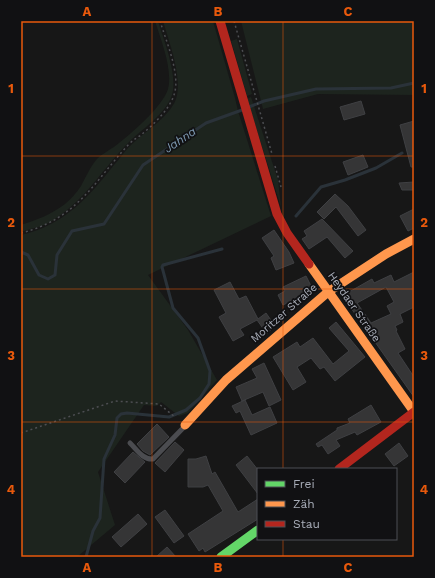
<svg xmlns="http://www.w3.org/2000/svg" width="435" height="578" font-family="'Work Sans',sans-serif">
<rect width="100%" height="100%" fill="#171717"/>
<path fill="#1d241e" d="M155 21H158C164 41 178 75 172 95 166 114 142 129 129 142 104 167 86 199 55 219 45 226 33 228 21 232V225C37 220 52 214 65 204 71 199 77 192 81 186 86 177 90 167 97 159 103 153 112 149 119 143 133 132 163 106 168 89 173 70 161 40 155 21Z
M163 21H213L235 98 238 111 271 216 148 275 188 330 217 380 188 413 179 416 161 402 157 406 144 405 98 472 115 525 77 557H21V235C64 225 88 198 114 165 120 159 125 150 132 144 145 132 170 116 176 99 183 78 169 42 163 21Z
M241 21H414V95L318 94 263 109Z
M237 39 252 94 247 96 231 41Z
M251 97 278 180 281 207 247 99Z"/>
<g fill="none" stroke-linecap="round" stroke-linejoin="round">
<path stroke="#2a3239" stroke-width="3" d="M249 107 264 101 316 89 391 88 414 83
M296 216 321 187 345 180 376 168 402 153
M21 252 28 255 39 275 48 279 55 275 57 255 72 231 104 224 143 165 206 123 242 110
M86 557 93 531 100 518 104 459 115 435 117 418 121 414 127 413 169 417 186 410 200 398 209 384 210 371 198 338 173 308 162 267 163 265 222 249"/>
</g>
<path fill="#353536" stroke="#3f4043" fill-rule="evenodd" d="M361 101 365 114 344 120 340 107Z
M414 121V167H411L400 125Z
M363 155 368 167 348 175 343 162Z
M414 182V190H402L399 183Z
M335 194 348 206 366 230 358 236 336 207 324 219 317 212Z
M414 209V228L408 231 400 216Z
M322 219 353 251 345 258 327 237 309 249 302 239 307 236 304 231Z
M274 230 289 252 294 263 276 270 271 258 274 256 262 238Z
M414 272V307L400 314 403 322 395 326 397 330 396 331 405 349 398 353 414 377V397L341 294 347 290 349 292 372 279 374 283 391 275 394 282ZM386 287 394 302 387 306 391 314 371 323 357 303Z
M306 276 313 290 283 305 278 295 285 291 283 287Z
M230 282 239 299 246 296 258 319 266 313 275 326 267 334 257 320 240 329 244 335 233 341 219 317 226 313 214 290Z
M336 322 365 357 335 381 324 367 320 369 311 358 297 367 306 382 293 390 273 357 297 342 300 347 313 338 333 364 349 351 329 328Z
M264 363 281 400 269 406 263 392 242 401 236 387 257 378 252 369Z
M245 400 252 415 270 407 277 423 251 435 240 411 236 413 232 406Z
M371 405 381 422 357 435 355 432 336 440 340 446 328 454 322 445 318 447 316 444 337 430V428L350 423 348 419Z
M157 424 169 437 150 455 143 451 137 444Z
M175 442 184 450 165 472 155 463Z
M399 443 408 456 394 466 385 454Z
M133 452 145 462 125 483 114 472Z
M206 456 212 474 215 472 238 512 258 499V519L205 552 203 548 199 551 188 534 223 511 208 485 203 487H188V459H196Z
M247 456 258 470V494L236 465Z
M165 510 184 536 174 543 155 517Z
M138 514 147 524 121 547 112 537Z
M167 547 176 557H156Z"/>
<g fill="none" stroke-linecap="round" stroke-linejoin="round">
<path stroke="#4d4e52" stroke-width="1.5" stroke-dasharray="2 3" stroke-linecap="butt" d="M234 21 272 154
M275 166 281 187
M21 233C77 219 93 183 129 144 133 140 137 138 141 135 153 125 169 110 174 95 181 75 166 41 160 21
M21 433 115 401 159 404 175 417"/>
<path stroke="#4b4c50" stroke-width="5" d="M130 443C137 450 143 460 153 459L185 426"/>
<path stroke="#63d668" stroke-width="9" d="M221 557 258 530"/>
<path stroke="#ff974d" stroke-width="9" d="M309 264 414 412
M185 425 226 380 328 292 386 254 414 239"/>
<path stroke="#b3261e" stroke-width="9" d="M220 21 277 214 287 233 309 264
M339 469 414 412"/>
</g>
<path fill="none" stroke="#e8590c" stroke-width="1" stroke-opacity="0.55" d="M152 21V557M283 21V469M21 156H414M21 289H414M21 422H414M283 539V557"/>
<g text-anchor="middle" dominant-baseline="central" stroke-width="3.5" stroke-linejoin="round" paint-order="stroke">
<g font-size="11" fill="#a8adb8" stroke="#111113">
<text transform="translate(354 307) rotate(55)">Heydaer Straße</text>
<text transform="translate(284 313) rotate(-41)">Moritzer Straße</text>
</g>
<g font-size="12" font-style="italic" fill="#7f9bb3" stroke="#111113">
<text transform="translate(180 140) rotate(-34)">Jahna</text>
</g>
</g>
<rect width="435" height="578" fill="none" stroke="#111113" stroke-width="44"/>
<rect x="257" y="468" width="140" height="72" fill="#111113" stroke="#4d4f55"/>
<rect x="265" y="481" width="20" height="6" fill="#63d668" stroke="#4d4f55"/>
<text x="293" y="488" font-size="12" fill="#a8adb8">Frei</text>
<rect x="265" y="501" width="20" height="6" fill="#ff974d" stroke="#4d4f55"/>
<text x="293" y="508" font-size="12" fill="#a8adb8">Zäh</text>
<rect x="265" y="521" width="20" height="6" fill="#b3261e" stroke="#4d4f55"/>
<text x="293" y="528" font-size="12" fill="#a8adb8">Stau</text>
<rect x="22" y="22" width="391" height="534" fill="none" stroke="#e8590c" stroke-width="1.5"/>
<g font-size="13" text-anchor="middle" font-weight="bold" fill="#e8590c">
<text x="87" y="16">A</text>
<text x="218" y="16">B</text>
<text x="348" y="16">C</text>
<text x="11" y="93">1</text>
<text x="424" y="93">1</text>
<text x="11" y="227">2</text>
<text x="424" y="227">2</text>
<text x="11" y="360">3</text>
<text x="424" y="360">3</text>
<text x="11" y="494">4</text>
<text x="424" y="494">4</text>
<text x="87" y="572">A</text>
<text x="218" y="572">B</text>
<text x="348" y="572">C</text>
</g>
</svg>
